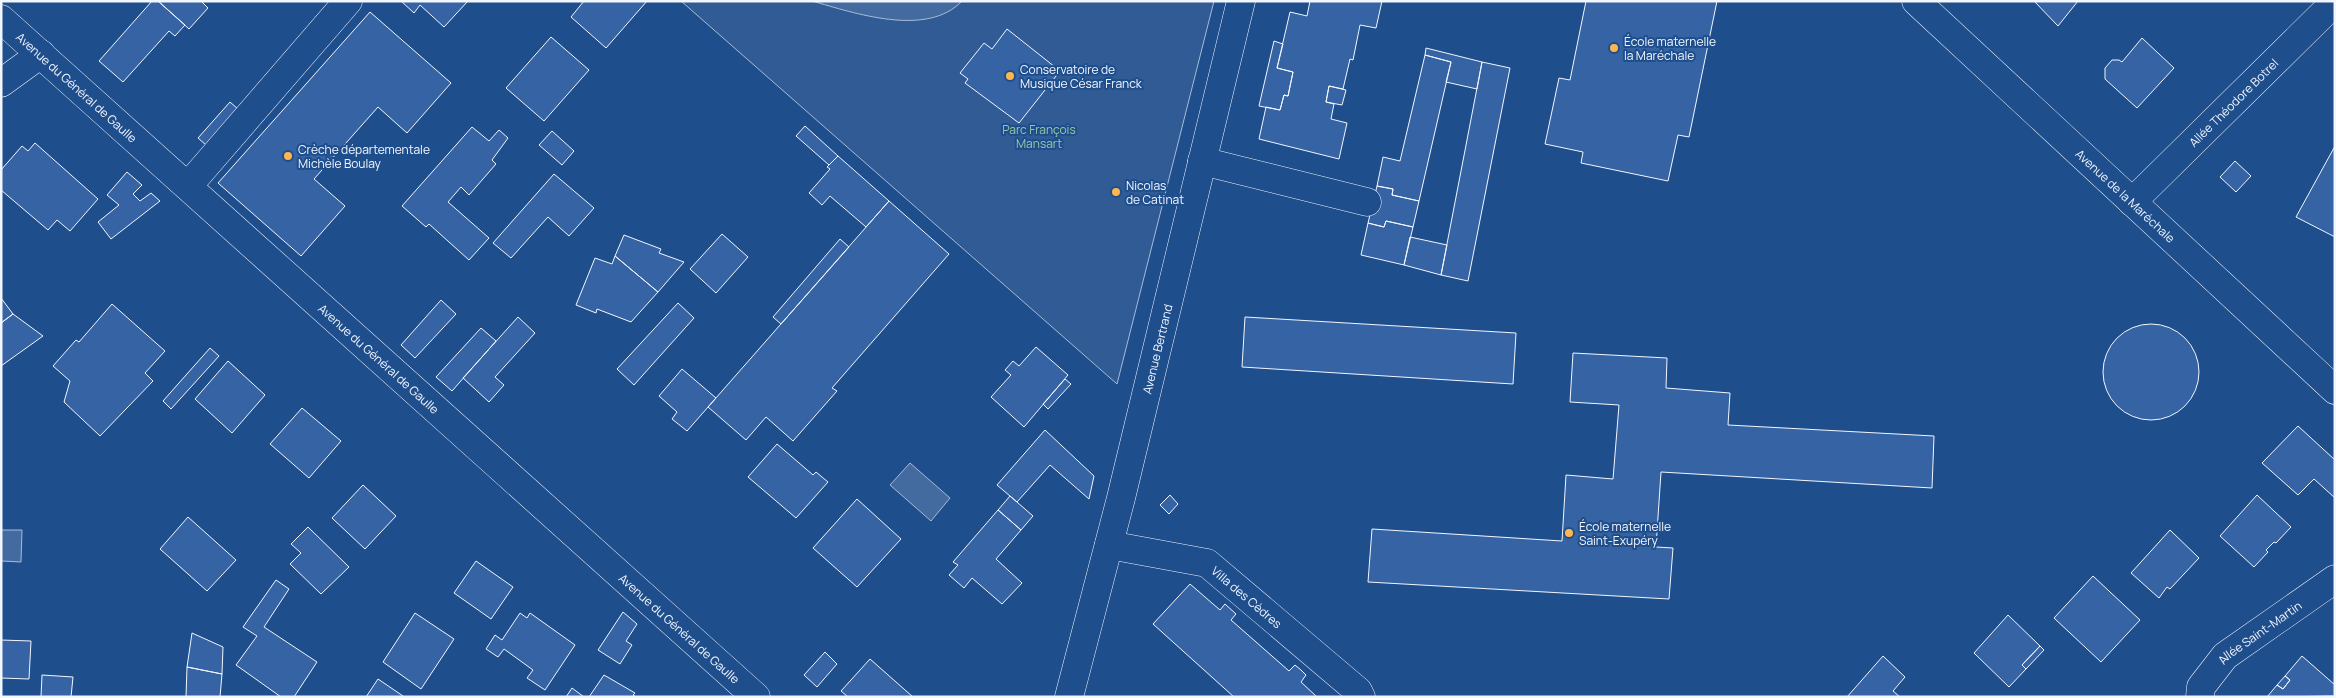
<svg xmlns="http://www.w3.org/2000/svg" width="2336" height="698" font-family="Manrope,sans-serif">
<rect width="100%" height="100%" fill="#1f4e8c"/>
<path fill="#305b95" stroke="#a8bbd7" d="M681 1H1214L1117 384Z"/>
<path fill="#446ba0" stroke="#a8bbd7" d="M812 1H962C927 38 854 13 812 1Z
M910 463 950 498 931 521 890 485Z
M1 530H22L21 562 1 561Z"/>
<path fill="#3563a3" stroke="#f2f6ff" d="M152 1H158L185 25 175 36 169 31 123 82 99 61Z
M158 1H201L208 8 189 29Z
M401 1H468L444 27 420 5 414 13Z
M584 1H647L606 48 571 17Z
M1310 1H1382L1376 28 1360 25 1353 60 1350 59 1343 89 1329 86 1326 102 1334 104 1331 119 1347 123 1339 159 1259 139 1266 107 1280 110 1284 95 1288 96 1293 72 1277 68 1290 12 1307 16Z
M1586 1H1717L1689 137 1678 135 1668 181 1581 163 1583 152 1545 144 1559 78 1570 80Z
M2034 1H2078L2058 26Z
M370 12 451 83 407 133 378 107 314 179 345 206 301 256 218 183Z
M1007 29 1060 71 1019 123 965 83 968 79 960 73 984 43 992 49Z
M551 37 589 70 544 121 506 88Z
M2142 38 2174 68 2137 108 2105 79V68L2112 60H2119L2122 62Z
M1274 41 1283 44 1277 68 1293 72 1288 96 1284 95 1280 110 1259 106Z
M1426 48 1482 62 1477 89 1446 82 1451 62 1425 55Z
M1425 55 1451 62 1419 201 1392 195 1393 189 1377 186 1383 157 1400 161Z
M1482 62 1510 68 1468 281 1441 275Z
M1329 86 1346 90 1342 105 1326 102Z
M230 102 239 110 206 145 198 138Z
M805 126 838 156 829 165 796 136Z
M472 127 489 141 499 130 508 138 492 160 496 164 469 195 461 187 448 202 489 238 469 260 429 224 426 227 402 206Z
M552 131 574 151 562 165 539 145Z
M35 143 98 199 70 231 57 220 48 230 1 190V170L22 146 28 151Z
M2335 146V237L2296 217Z
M838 156 889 201 866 227 830 196 822 205 809 193 830 169 827 167Z
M2235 161 2251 176 2236 192 2220 177Z
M127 172 142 185 133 194 140 201 151 193 160 201 111 239 98 222 119 205 107 195Z
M554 174 594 208 569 236 548 217 511 258 493 243Z
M1377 186 1393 189 1392 195 1419 201 1413 227 1386 221 1384 227 1368 223Z
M889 201 949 254 832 388 837 391 793 441 766 417 746 440 708 407Z
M1386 221 1413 227 1404 265 1361 255 1368 223 1384 227Z
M722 234 748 257 716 293 690 269Z
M624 235 661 249 659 253 684 262 658 292 615 256Z
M1410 237 1447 245 1441 275 1404 265Z
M840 239 849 247 781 324 773 317Z
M615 256 658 292 631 322 597 309 596 313 576 305 595 258 612 264Z
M1 298 13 314 1 323Z
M441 300 456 314 415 358 401 345Z
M678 303 694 318 634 385 617 369Z
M112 304 165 351 145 373 153 381 100 436 64 402 70 381 53 366 76 340 79 342Z
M13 314 43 336 1 366V323Z
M518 317 535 333 495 377 504 385 489 402 463 378Z
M1245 317 1516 333 1513 384 1242 367Z
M2103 372a48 48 0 1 1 96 0a48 48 0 1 1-96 0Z
M481 328 496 341 452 391 436 377Z
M1036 347 1068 375 1024 427 991 397 1011 375 1005 370 1013 361 1019 366Z
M210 348 219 356 171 409 163 401Z
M1573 353 1667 358 1666 388 1730 393 1728 425 1934 436 1932 488 1661 472 1656 547 1673 548 1669 599 1368 582 1372 529 1562 541 1566 475 1613 479 1619 405 1570 402Z
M228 361 265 395 232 433 195 399Z
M682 369 716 398 687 431 672 419 677 412 659 396Z
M1065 379 1071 384 1048 409 1043 404Z
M302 408 341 441 309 478 270 444Z
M2298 426 2335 460V498L2314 479 2298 495 2262 463Z
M1045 430 1094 476 1089 499 1050 465 1017 502 997 485Z
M777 444 813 475 816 472 828 482 796 518 748 477Z
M363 485 396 516 365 549 332 518Z
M1170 495 1178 504 1169 514 1160 505Z
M2257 495 2291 527 2276 543 2274 542 2266 550 2268 552 2254 567 2220 536Z
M1010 496 1033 516 1021 530 998 510Z
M857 499 901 539 857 587 813 548Z
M998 510 1021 530 996 559 1022 583 1002 604 972 578 964 588 949 575 958 565 953 562Z
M188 517 236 560 207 591 160 549Z
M308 527 349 567 321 594 290 564 301 553 291 544Z
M2170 530 2199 558 2170 589 2167 587 2159 598 2131 573Z
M476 561 513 587 491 619 454 593Z
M2093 576 2140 620 2101 662 2054 618Z
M276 580 289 589 264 627 317 662 294 697H281L236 665 257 636 243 627Z
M1190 584 1220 610 1225 604 1236 614 1231 620 1289 671 1295 665 1301 670 1306 675 1301 682 1317 697H1234L1153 624Z
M623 612 637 624 626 641 632 645 620 664 598 650Z
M415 613 454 639 421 689 383 662Z
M520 613 527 618 530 613 575 645 545 690 527 678 533 670 504 649 498 657 486 649 495 635 502 640Z
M2008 615 2040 646 2022 665 2026 669 2009 687 1974 653Z
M192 633 223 647 222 674 187 667Z
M1 640 31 641 29 679 1 678Z
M2040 646 2044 650 2026 669 2022 665Z
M825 652 837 664 817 687 804 675Z
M1883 656 1905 677 1893 691 1900 697H1847Z
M2302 656 2335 685V696L2267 697 2277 685 2283 689 2290 680 2285 676Z
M870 659 913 697H848L841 691Z
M187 667 222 674 220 697H186Z
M42 675 73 677 71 697H41Z
M604 675 635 693 633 695 636 697H589Z
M2285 676 2290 680 2283 689 2277 685Z
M378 679 403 696V697H366Z
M572 688 584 697H566Z"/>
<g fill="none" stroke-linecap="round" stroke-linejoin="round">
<g stroke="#f2f6ff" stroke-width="29">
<g id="minor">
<path id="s1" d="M1916 1 2335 390"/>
<path id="s2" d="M1 19 756 697"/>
<path d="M1 83 41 54"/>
<path d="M1202 161 1367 202"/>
<path d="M188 186 348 1"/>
<path id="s3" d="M2132 202 2335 2"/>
<path id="s4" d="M1109 545 1207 563 1358 691 1361 697"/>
<path id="s5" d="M1069 697 1121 498 1241 1"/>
<path id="s6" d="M2200 697 2201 687 2225 656 2335 579"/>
</g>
</g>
<use href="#minor" stroke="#1f4e8c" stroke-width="28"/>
</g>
<g fill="#ffb74d" stroke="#1f4e8c" stroke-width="2">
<circle cx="1614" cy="48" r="5"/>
<circle cx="1010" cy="76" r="5"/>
<circle cx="288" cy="156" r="5"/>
<circle cx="1116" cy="192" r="5"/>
<circle cx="1569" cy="533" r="5"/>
</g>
<g text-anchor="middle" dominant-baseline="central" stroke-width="4" stroke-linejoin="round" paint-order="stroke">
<g font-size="12" fill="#f2f6ff" stroke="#1f4e8c" text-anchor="start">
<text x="1624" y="41">École maternelle<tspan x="1624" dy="14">la Maréchale</tspan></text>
<text x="1020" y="69">Conservatoire de<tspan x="1020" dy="14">Musique César Franck</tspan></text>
<text x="298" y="149">Crèche départementale<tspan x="298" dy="14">Michèle Boulay</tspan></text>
<text x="1126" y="185">Nicolas<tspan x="1126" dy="14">de Catinat</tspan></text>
<text x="1579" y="526">École maternelle<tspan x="1579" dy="14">Saint-Exupéry</tspan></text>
</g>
<g font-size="12" fill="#f2f6ff" stroke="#1f4e8c">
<text stroke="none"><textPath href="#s2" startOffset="102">Avenue du Général de Gaulle</textPath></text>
<text stroke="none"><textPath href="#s3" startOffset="142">Allée Théodore Botrel</textPath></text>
<text stroke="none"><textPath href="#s1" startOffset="286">Avenue de la Maréchale</textPath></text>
<text stroke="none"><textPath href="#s5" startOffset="359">Avenue Bertrand</textPath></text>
<text stroke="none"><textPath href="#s2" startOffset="508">Avenue du Général de Gaulle</textPath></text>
<text stroke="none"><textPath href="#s4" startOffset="152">Villa des Cèdres</textPath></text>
<text stroke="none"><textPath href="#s2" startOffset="912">Avenue du Général de Gaulle</textPath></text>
<text stroke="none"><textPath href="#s6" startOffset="91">Allée Saint-Martin</textPath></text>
</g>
<g font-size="12" fill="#97c8a6" stroke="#1f4e8c">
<text x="1039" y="129">Parc François<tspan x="1039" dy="14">Mansart</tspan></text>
</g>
</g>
<rect width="2336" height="698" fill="none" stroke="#f2f6ff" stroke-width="5"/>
</svg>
